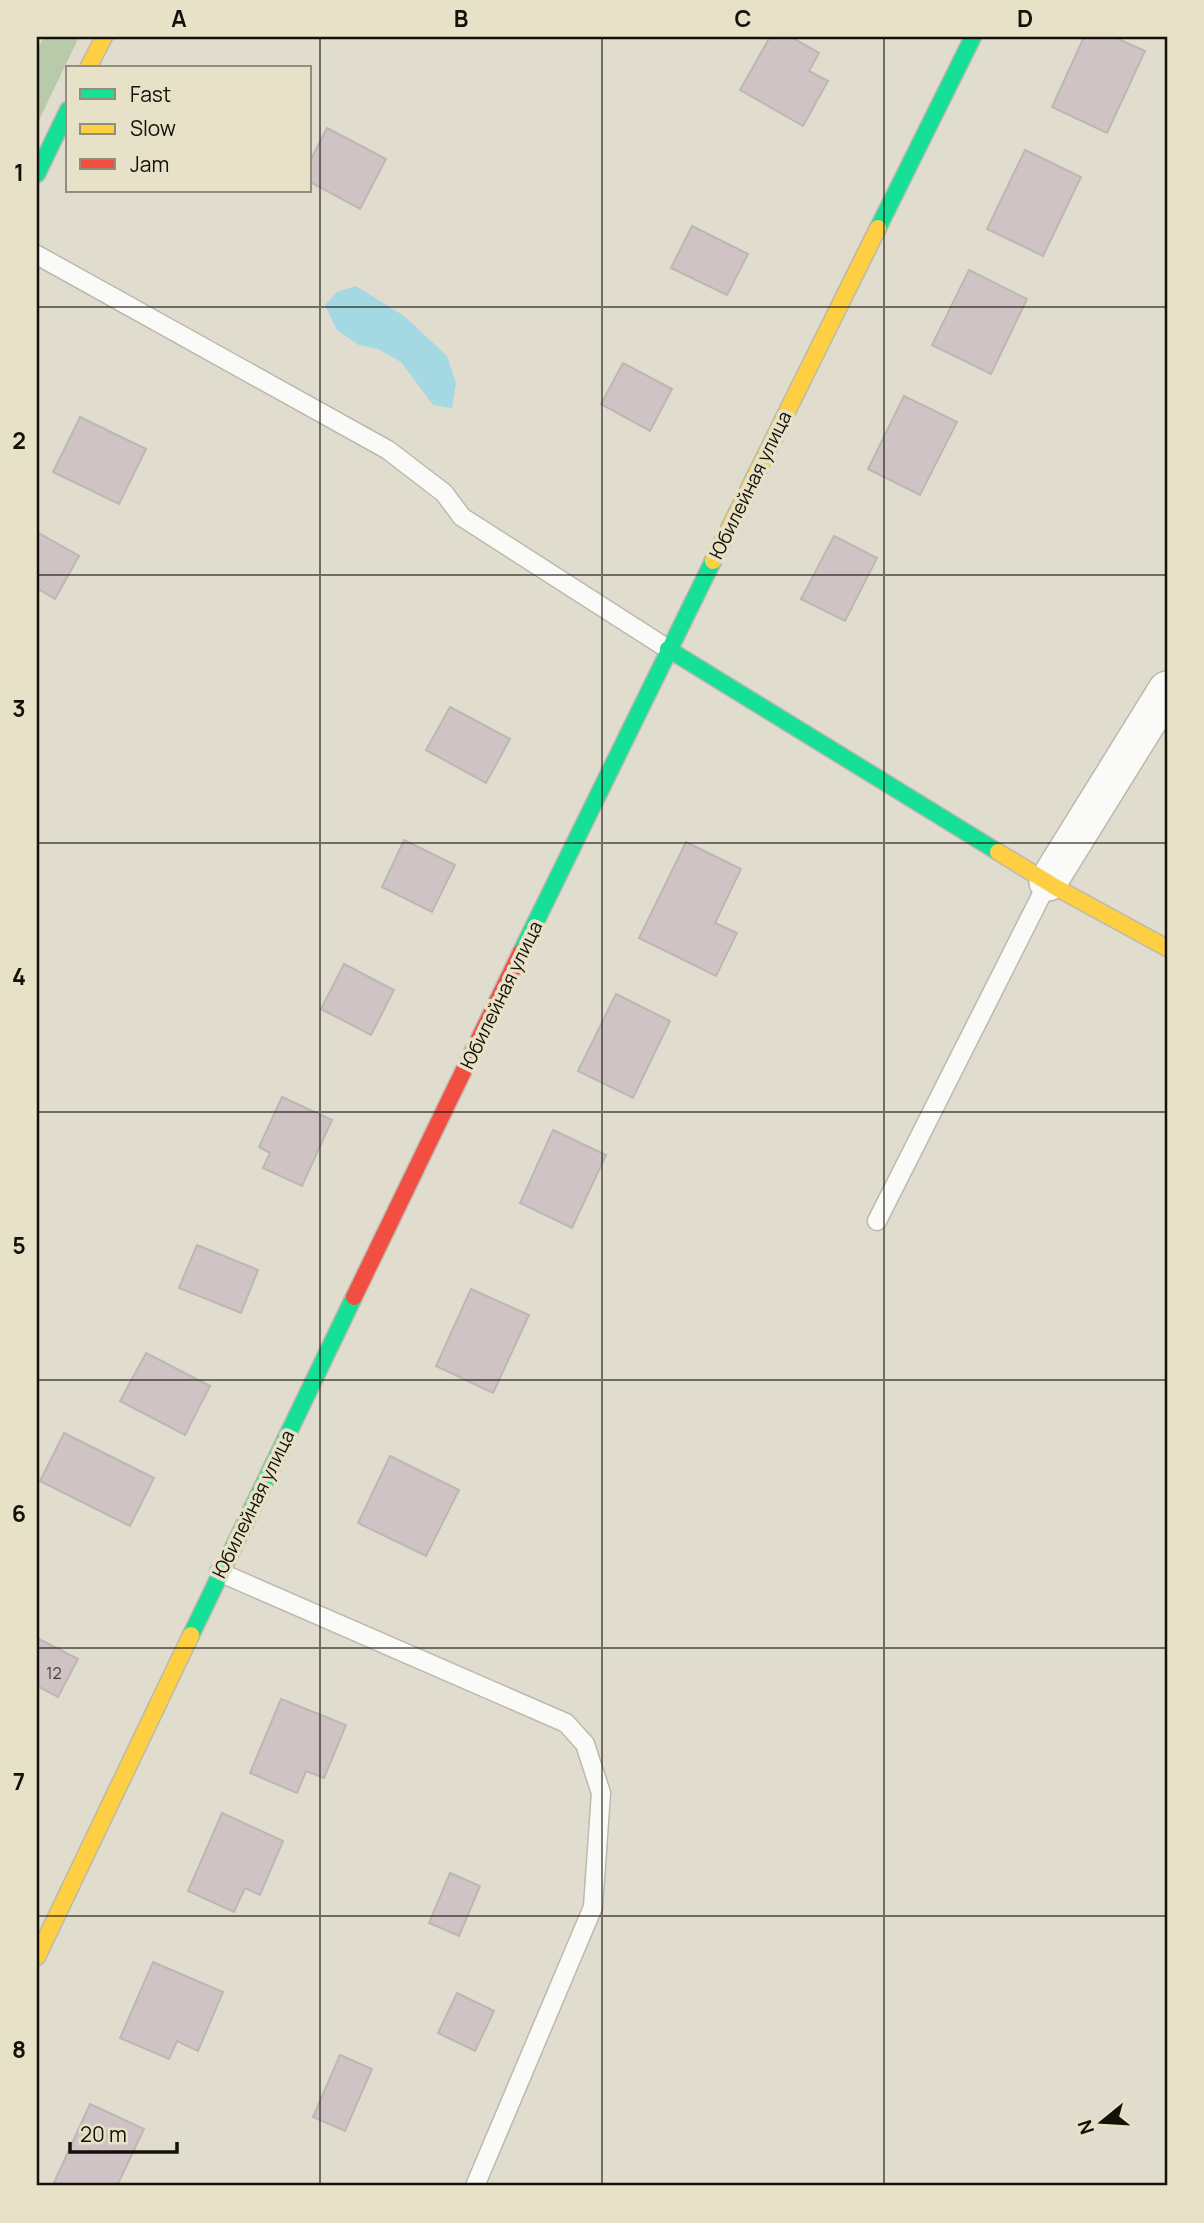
<svg xmlns="http://www.w3.org/2000/svg" width="1204" height="2223" font-family="Manrope,sans-serif">
<rect width="100%" height="100%" fill="#e0dcce"/>
<path fill="#b8caaa" d="M44 37H79L37 124V51Z"/>
<path fill="#a4d8e2" d="M356 286 404 316 447 356 456 383 452 408 433 405 401 362 378 349 359 345 337 330 325 305 337 292Z"/>
<path fill="#cfc3c5" stroke="#bdb7b4" stroke-width="2" d="M770 37H791L819 53 809 71 828 81 803 126 740 90Z
M1084 37H1114L1145 51 1107 133 1052 107Z
M327 128 386 159 360 209 310 182V161Z
M1025 150 1081 177 1043 256 987 229Z
M692 226 748 254 727 295 671 268Z
M969 270 1027 299 991 374 932 345Z
M623 363 672 389 650 431 601 404Z
M904 396 957 422 920 495 868 469Z
M80 417 146 449 119 504 53 472Z
M37 532 79 556 55 599 37 588Z
M834 536 877 558 845 621 801 599Z
M450 707 510 739 486 783 426 750Z
M404 840 455 865 432 912 382 887Z
M686 842 741 869 715 923 737 933 716 976 639 938Z
M344 964 394 990 371 1035 321 1009Z
M616 994 670 1021 633 1098 578 1071Z
M282 1097 332 1120 302 1186 263 1168 270 1153 259 1147Z
M553 1130 606 1155 572 1228 520 1203Z
M197 1245 258 1270 241 1313 179 1288Z
M471 1289 529 1315 493 1393 436 1366Z
M146 1353 210 1386 185 1435 120 1401Z
M64 1433 154 1478 130 1526 40 1481Z
M390 1456 459 1490 426 1556 358 1523Z
M37 1638 78 1659 58 1697 37 1686Z
M281 1699 346 1725 324 1778 306 1771 297 1793 250 1773Z
M222 1813 283 1841 260 1895 245 1888 234 1912 188 1891Z
M450 1873 480 1886 459 1936 429 1923Z
M153 1962 223 1992 198 2051 177 2041 169 2059 120 2038Z
M457 1993 494 2011 475 2051 438 2033Z
M340 2055 372 2069 345 2131 313 2117Z
M90 2104 144 2129 117 2186H56L53 2185Z"/>
<g fill="none" stroke-linecap="round" stroke-linejoin="round">
<g stroke="#bcb9ae" stroke-width="21">
<path id="lane" d="M37 255 388 450 444 493 462 517 668 649
M877 1221 1048 882
M219 1572 566 1723 585 1744 601 1793 593 1907 475 2186"/>
</g>
<g stroke="#bcb9ae" stroke-width="40">
<path id="street" d="M1048 882 1167 690"/>
</g>
<g stroke="#bcb9ae" stroke-width="19">
<path id="fast" d="M37 174 68 110
M878 228 973 37
M668 649 998 852
M521 952 713 561
M191 1635 354 1297"/>
</g>
<g stroke="#bcb9ae" stroke-width="19">
<path id="slow" d="M88 68 104 37
M713 561 878 228
M998 852 1057 888 1167 948
M37 1957 191 1635"/>
</g>
<g stroke="#bcb9ae" stroke-width="19">
<path id="jam" d="M354 1297 521 952"/>
</g>
<use href="#lane" stroke="#fafaf8" stroke-width="18"/>
<use href="#street" stroke="#fafaf8" stroke-width="37"/>
<use href="#fast" stroke="#16e098" stroke-width="16"/>
<use href="#slow" stroke="#ffcf43" stroke-width="16"/>
<use href="#jam" stroke="#f24e42" stroke-width="16"/>
</g>
<path fill="none" stroke="#131108" stroke-width="2" stroke-opacity="0.55" d="M320 37V2186M602 37V2186M884 37V2186M37 307H1167M37 575H1167M37 843H1167M37 1112H1167M37 1380H1167M37 1648H1167M37 1916H1167"/>
<g text-anchor="middle" dominant-baseline="central" stroke-width="7" stroke-linejoin="round" paint-order="stroke">
<g font-size="16" fill="#423e37">
<text x="54" y="1673">12</text>
</g>
<g font-size="19" fill="#131108" stroke="#e7e1c7">
<text transform="translate(750 485) rotate(-64)">Юбилейная улица</text>
<text transform="translate(501 995) rotate(-64)">Юбилейная улица</text>
<text transform="translate(253 1504) rotate(-64)">Юбилейная улица</text>
</g>
</g>
<rect width="1204" height="2223" fill="none" stroke="#e7e1c7" stroke-width="77"/>
<rect x="66" y="66" width="245" height="126" fill="#e7e1c7" stroke="#928e7b" stroke-width="2"/>
<rect x="80" y="89" width="35" height="10" fill="#16e098" stroke="#928e7b" stroke-width="2"/>
<text x="130" y="102" font-size="21" fill="#131108">Fast</text>
<rect x="80" y="124" width="35" height="10" fill="#ffcf43" stroke="#928e7b" stroke-width="2"/>
<text x="130" y="136" font-size="21" fill="#131108">Slow</text>
<rect x="80" y="159" width="35" height="10" fill="#f24e42" stroke="#928e7b" stroke-width="2"/>
<text x="130" y="172" font-size="21" fill="#131108">Jam</text>
<g transform="translate(1102 2122) rotate(252)" stroke="#e7e1c7" stroke-width="5" paint-order="stroke">
<path d="M0-5L12 26L0 18L-12 26Z" fill="#131108"/>
<text y="-10" font-size="19" font-weight="bold" text-anchor="middle" fill="#131108">N</text>
</g>
<path d="M70 2142v10h107v-10" fill="none" stroke="#131108" stroke-width="3.5"/>
<text x="80" y="2142" font-size="21" fill="#131108" stroke="#e7e1c7" stroke-width="5" paint-order="stroke">20 m</text>
<rect x="38" y="38" width="1128" height="2146" fill="none" stroke="#131108" stroke-width="2.5"/>
<g font-size="23" text-anchor="middle" font-weight="bold" fill="#131108">
<text x="179" y="27">A</text>
<text x="461" y="27">B</text>
<text x="743" y="27">C</text>
<text x="1025" y="27">D</text>
<text x="19" y="181">1</text>
<text x="19" y="449">2</text>
<text x="19" y="717">3</text>
<text x="19" y="985">4</text>
<text x="19" y="1254">5</text>
<text x="19" y="1522">6</text>
<text x="19" y="1790">7</text>
<text x="19" y="2058">8</text>
</g>
</svg>
